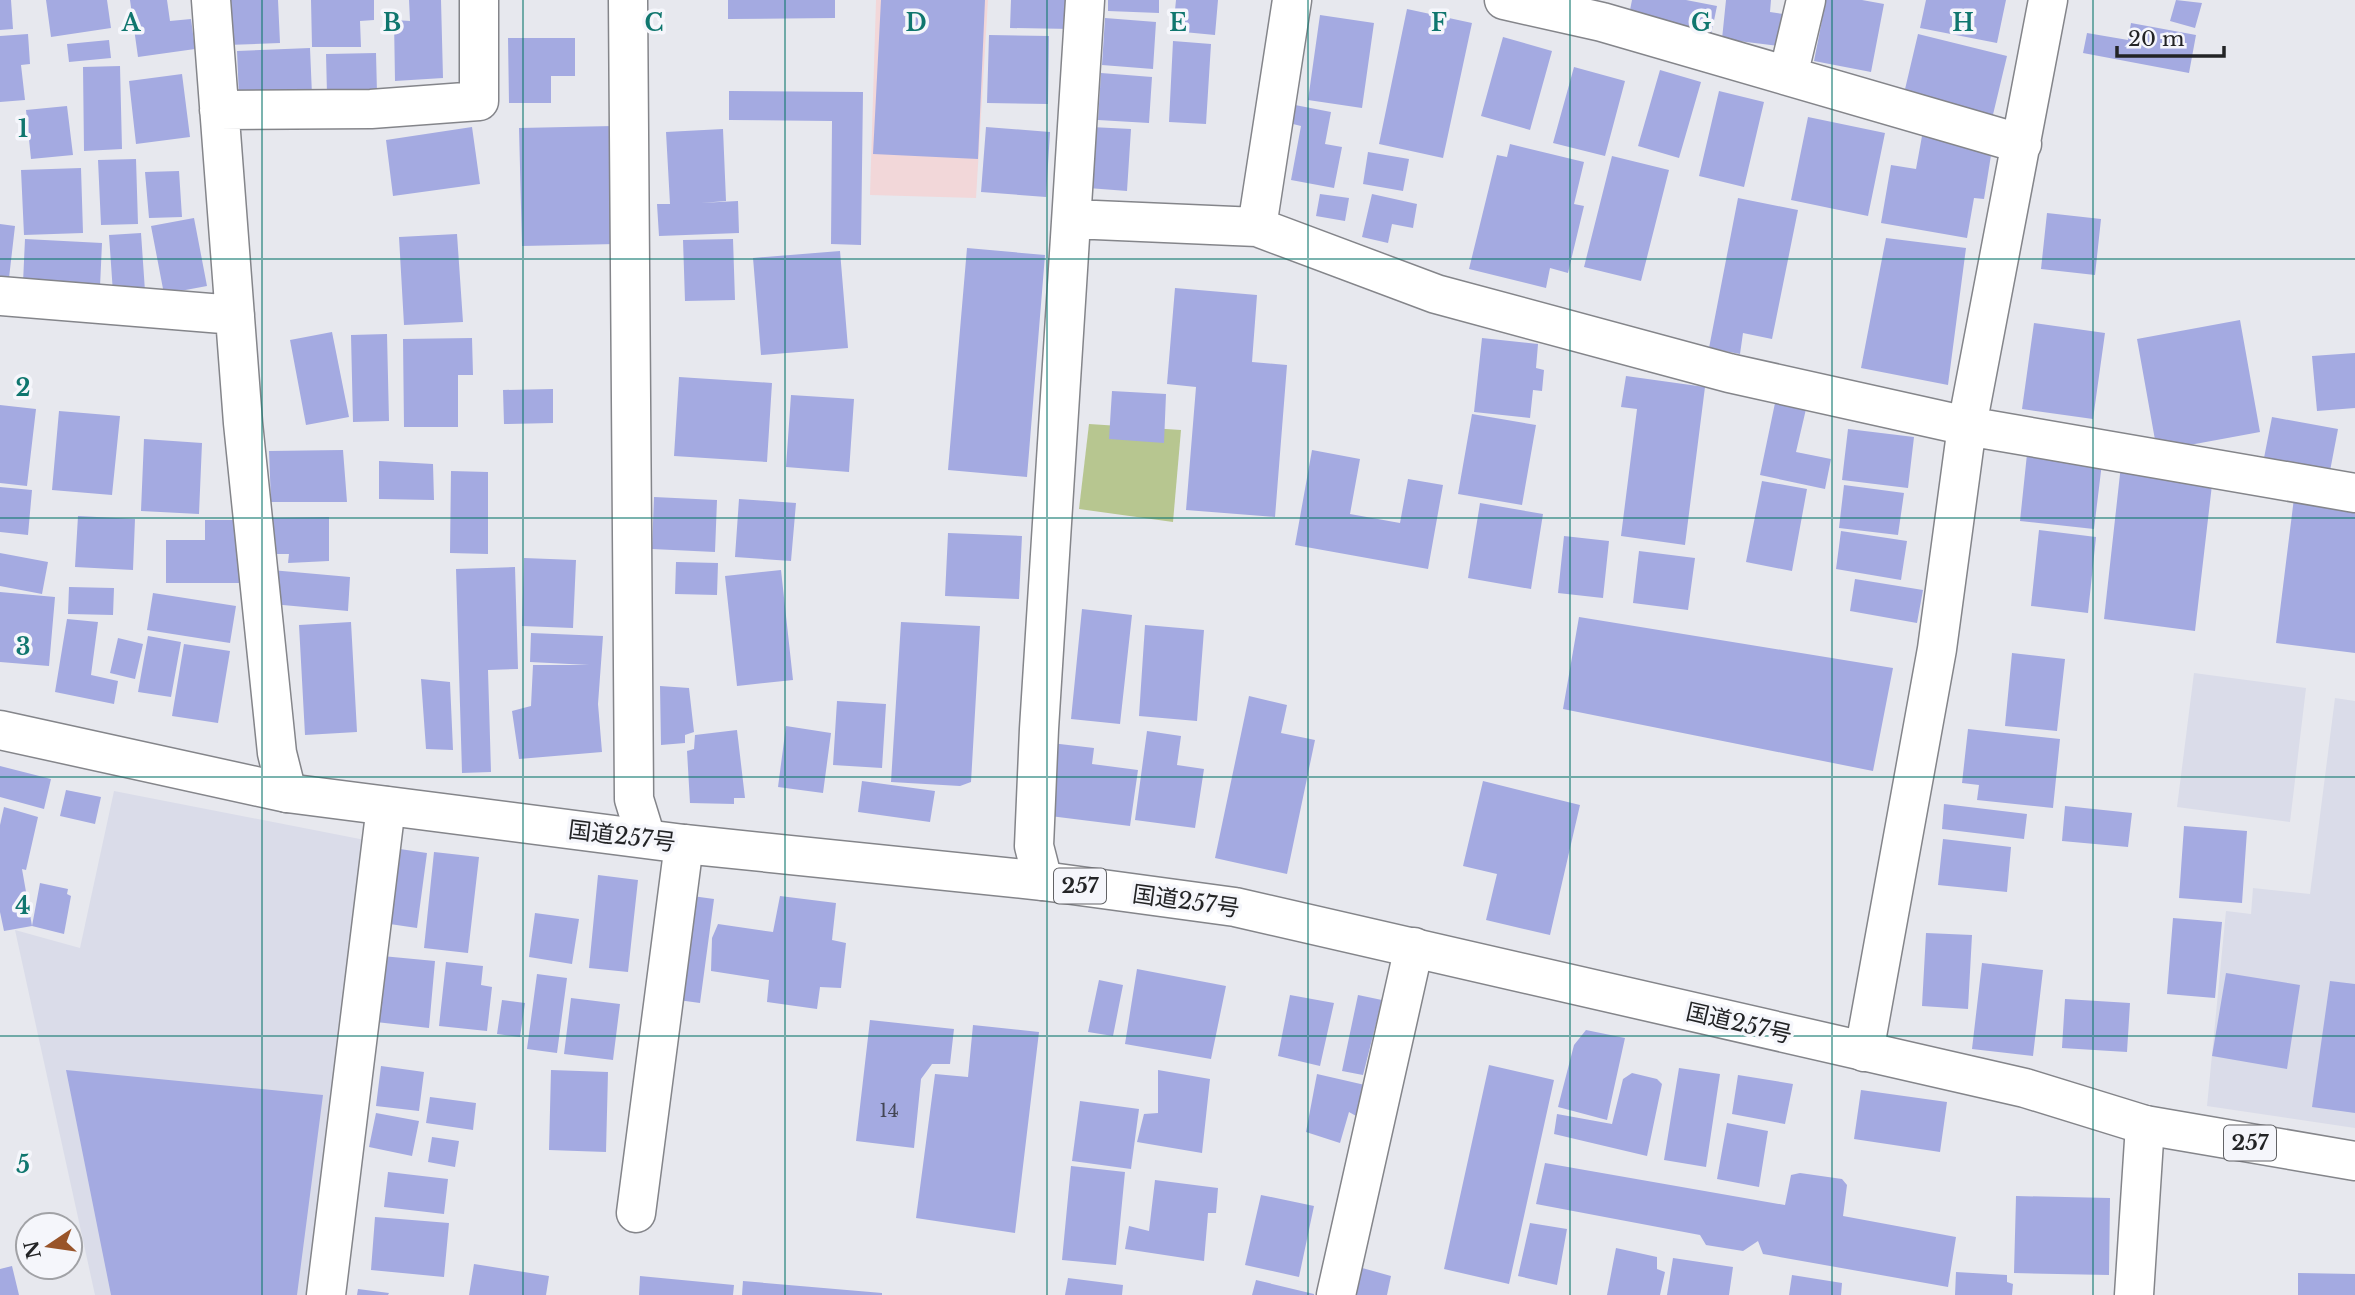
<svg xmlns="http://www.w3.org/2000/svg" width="2355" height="1295" font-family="'Libre Baskerville','Noto Sans JP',serif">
<rect width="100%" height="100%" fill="#e7e8ee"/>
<path fill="#dadce9" d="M2194 673 2306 688 2290 822 2177 807Z
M2335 698 2355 701V1128L2207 1106 2226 911 2251 914 2253 888 2310 894Z
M114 791 365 840 317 1295H95L15 930 80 948Z"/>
<path fill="#f2d7d9" d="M876 0H988L976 198 870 195Z"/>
<path fill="#b7c690" d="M1089 424 1181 430 1173 522 1079 509Z"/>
<path fill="#a4aae1" d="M0 0H11L13 29 0 30Z
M46 0H107L111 28 51 37Z
M130 0H167L170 21 191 19 195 49 138 57Z
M225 0H278L280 43 227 45Z
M311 0H374V20L360 21 361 47H312Z
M409 0H441L443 78 395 81 394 20 410 21Z
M728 0H835V18L728 19Z
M881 0H985L978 159 873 154Z
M1011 0H1072V29L1010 28Z
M1108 0H1159V13L1108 11Z
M1176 0H1218L1215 35 1173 31Z
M1632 0H1686L1717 6 1711 35 1628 20Z
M1726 0H1771L1770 12 1783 14 1779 46 1722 39Z
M1826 0H1862L1884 4 1871 72 1814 61Z
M1926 0H2006L1997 43 1920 28Z
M2176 0 2202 3 2195 28 2170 21Z
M1407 9 1472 23 1443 158 1379 144Z
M1320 15 1374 23 1362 108 1308 100Z
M1105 18 1156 22 1153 69 1102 65Z
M2131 23 2196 35 2189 73 2083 53 2087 33 2128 40Z
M28 34 30 64 21 65 25 100 0 102V36Z
M1918 34 2007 56 1991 123 1902 102Z
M989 35 1049 36 1048 104 987 103Z
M1503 37 1552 51 1530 130 1481 116Z
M508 38H575V76H551V103H509Z
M109 40 111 58 69 62 67 44Z
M1173 41 1211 44 1206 124 1169 122Z
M310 48 312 95 239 97 237 51Z
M376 53 377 93 327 94 326 54Z
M120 66 122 149 84 151 83 67Z
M1574 67 1625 81 1605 156 1553 143Z
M1660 70 1701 82 1679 158 1638 146Z
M1101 73 1152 77 1149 123 1098 120Z
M182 74 190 137 136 144 129 81Z
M729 91 863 92 861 245 831 244 832 121 729 120Z
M1719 91 1764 102 1744 187 1699 176Z
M1295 105 1331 112 1325 144 1342 147 1334 188 1291 180 1301 126 1293 124Z
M67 106 73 155 31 159 26 110Z
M1808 117 1885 133 1868 216 1791 200Z
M613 126 616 244 522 246 519 128Z
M472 127 480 184 393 196 386 140Z
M986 127 1050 132 1046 197 981 192Z
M1091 127 1131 129 1127 191 1088 188Z
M723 129 726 201 701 203 738 201 739 233 659 236 657 204H670L666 132Z
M1922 136 1992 149 1984 199 1974 198 1967 238 1881 223 1891 165 1916 169Z
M1510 144 1584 162 1574 204 1584 206 1568 273 1550 268 1546 288 1469 269 1497 155 1507 157Z
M1368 152 1409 159 1403 191 1363 184Z
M1612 156 1669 170 1641 281 1584 267Z
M136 159 138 224 101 225 98 160Z
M81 168 83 233 24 235 21 170Z
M179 171 182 217 149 218 145 172Z
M1320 194 1349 198 1345 221 1316 216Z
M1372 194 1417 204 1413 228 1392 224 1388 243 1362 237Z
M1738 198 1798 210 1772 339 1743 333 1740 354 1709 348Z
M2047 213 2101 219 2095 275 2041 269Z
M194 218 207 286 164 294 151 226Z
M0 224 15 226 9 278 0 277Z
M141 233 145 291 113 293 109 235Z
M457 234 463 322 404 325 399 237Z
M1886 238 1966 248 1948 385 1861 368Z
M25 239 102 243 100 287 23 283Z
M733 239 735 300 685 301 683 240Z
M967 248 1045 255 1027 477 948 470Z
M840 251 848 348 761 355 753 258Z
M1175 288 1257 295 1252 362 1287 365 1275 517 1186 510 1196 387 1167 384Z
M2240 320 2260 432 2157 451 2137 339Z
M2034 323 2105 333 2093 419 2022 409Z
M332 332 349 417 306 425 290 340Z
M387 334 389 421 353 422 351 335Z
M472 338 473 375H458V427H404L403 339Z
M1482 338 1538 344 1536 368 1544 370 1542 391 1533 390 1530 418 1474 412Z
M2355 353V408L2317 411 2312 356Z
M1626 376 1705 387 1685 545 1621 536 1637 409 1621 407Z
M679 377 772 383 767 462 674 456Z
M553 389V423L504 424 503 390Z
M1112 391 1166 394 1164 443 1109 439Z
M791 395 854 399 849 472 786 467Z
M1775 403 1806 409 1796 452 1831 459 1825 489 1760 475Z
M0 405 36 409 27 486 0 483Z
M59 411 120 416 112 495 52 490Z
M1472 414 1536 425 1522 505 1458 494Z
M2272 417 2338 429 2330 471 2264 458Z
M1848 429 1914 437 1908 488 1842 480Z
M144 439 202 443 199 514 141 511Z
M343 450 347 502H271L269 451Z
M1312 450 1360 459 1350 514 1400 523 1408 479 1443 485 1428 569 1295 545Z
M2027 454 2102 463 2094 529 2020 521Z
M379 461 433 464 434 500 379 499Z
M2121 465 2213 476 2195 631 2104 619Z
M451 471 488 472V554L450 553Z
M1762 481 1807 489 1792 571 1746 562Z
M1844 485 1904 493 1898 535 1839 528Z
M0 487 32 490 28 535 0 532Z
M654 497 717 500 715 552 652 549Z
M2294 498 2355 506V653L2276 643Z
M739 499 796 503 791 561 735 557Z
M1480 503 1543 514 1531 589 1468 578Z
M78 516 135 519 133 570 75 567Z
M329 517V561L288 563 289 554H272L269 518Z
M205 520H250V583H166V540H205Z
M2039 530 2096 537 2088 613 2031 606Z
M1841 531 1907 541 1901 580 1836 569Z
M948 533 1022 536 1019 599 945 596Z
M1564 536 1609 541 1603 598 1558 593Z
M1639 551 1695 558 1688 610 1633 603Z
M0 553 48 562 42 594 0 586Z
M524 558 576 560 573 628 522 626Z
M676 562 718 563 717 595 675 594Z
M515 567 518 669 488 670 491 772 462 773 456 569Z
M271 570 350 577 348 611 272 604Z
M781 570 793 680 737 686 725 576Z
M1855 579 1923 590 1917 623 1850 611Z
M69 587 114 588 113 615 68 614Z
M0 592 55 597 49 666 0 662Z
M153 593 236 606 230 643 147 630Z
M1082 609 1132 615 1120 724 1071 719Z
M1579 617 1893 668 1873 771 1563 709Z
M67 619 98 622 91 675 118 681 114 704 55 692Z
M351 622 357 732 305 735 299 625Z
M901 622 980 626 971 782 960 786 891 782Z
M1145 625 1204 630 1197 721 1139 716Z
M531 633 603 636 598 704 602 752 519 759 512 711 531 706 533 665H589L530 662Z
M148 636 181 642 171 697 138 692Z
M118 638 143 644 135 679 110 673Z
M184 644 230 651 218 723 172 716Z
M2012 653 2065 659 2057 731 2005 726Z
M421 679 450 682 453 750 426 749Z
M660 686 689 688 694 732 685 735V743L661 745Z
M1249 696 1287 705 1281 733 1315 740 1287 874 1215 858Z
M837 701 886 704 882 768 833 765Z
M786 726 831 733 823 793 778 787Z
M1968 729 2060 739 2053 808 1977 800 1979 785 1962 783Z
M737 730 745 798H734V804L690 803 687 751 694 749 695 735Z
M1147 731 1181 736 1177 765 1204 769 1195 828 1135 820Z
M1051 743 1094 748 1092 764 1138 770 1130 826 1042 815Z
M0 766 51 779 44 809 0 797Z
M862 781 935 791 930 822 858 812Z
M1483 781 1580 805 1550 935 1486 920 1497 874 1463 866Z
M66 790 101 797 95 824 60 816Z
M1944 804 2027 814 2024 839 1942 829Z
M2065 806 2132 813 2128 847 2062 841Z
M4 807 38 817 26 870 22 869 32 926 40 883 68 889 67 894 71 896 64 934 32 926 4 931 0 912V825Z
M2184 826 2247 831 2242 903 2179 898Z
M1943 839 2011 847 2007 892 1938 885Z
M393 848 427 853 417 928 383 923Z
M434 852 479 857 468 953 424 948Z
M598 875 638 880 628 972 589 968Z
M685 895 714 899 700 1003 671 999Z
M780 896 836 903 832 940 846 943 841 988 820 987 817 1009 767 1002 769 980 711 971 712 938 718 924 773 932Z
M535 913 579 919 572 964 529 957Z
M2173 918 2222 922 2215 998 2167 994Z
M1926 933 1972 935 1968 1009 1922 1006Z
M382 956 435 961 429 1028 376 1022Z
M446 962 483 966 481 985 492 987 487 1031 439 1026Z
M1982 963 2043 970 2033 1056 1972 1049Z
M1137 969 1226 986 1211 1059 1125 1044Z
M2226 973 2300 985 2287 1069 2212 1056Z
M537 974 567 978 557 1053 527 1049Z
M1099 980 1123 985 1113 1036 1088 1032Z
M2330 981 2355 984V1113L2312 1107Z
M1290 995 1334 1003 1320 1066 1278 1056Z
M1358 995 1382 1000 1363 1075 1342 1071Z
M571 998 620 1004 613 1060 564 1054Z
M2065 999 2130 1003 2127 1052 2062 1048Z
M502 1000 525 1003 520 1037 497 1034Z
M870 1020 954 1029 950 1064H932L921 1079 914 1148 856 1141Z
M973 1025 1039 1032 1015 1233 916 1218 935 1074 968 1077Z
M1586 1030 1625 1038 1607 1120 1558 1107 1574 1045Z
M1489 1065 1554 1080 1509 1284 1444 1269Z
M381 1066 424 1072 419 1111 376 1106Z
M1679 1068 1720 1074 1706 1167 1664 1160Z
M66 1070 323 1095 297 1295H111Z
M551 1070 608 1072 606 1152 549 1150Z
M1158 1070 1210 1079 1202 1153 1137 1142 1144 1114 1158 1113Z
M1632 1073 1657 1079 1662 1084 1647 1156 1554 1134 1557 1114 1612 1124 1623 1079Z
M1317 1074 1365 1085 1358 1117 1349 1112 1340 1143 1306 1132Z
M1738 1075 1793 1084 1785 1124 1732 1114Z
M1861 1090 1947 1102 1940 1152 1854 1139Z
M430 1097 476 1103 473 1130 426 1123Z
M1080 1101 1139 1109 1131 1169 1072 1161Z
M376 1113 419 1121 412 1156 369 1147Z
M1727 1123 1768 1131 1759 1187 1717 1179Z
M432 1137 459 1141 455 1167 428 1162Z
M1545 1163 1785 1205 1791 1175 1800 1173 1842 1179 1847 1185 1843 1216 1956 1237 1948 1287 1763 1254 1758 1241 1743 1251 1706 1245 1700 1235 1536 1204Z
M1071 1166 1125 1172 1116 1265 1062 1260Z
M388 1172 448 1179 444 1214 384 1207Z
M1155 1180 1218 1188 1216 1213H1208L1204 1261 1125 1249 1129 1226 1149 1231Z
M1261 1195 1314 1206 1299 1277 1245 1265Z
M2016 1196 2110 1198 2109 1275 2014 1273Z
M375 1217 449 1223 444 1277 371 1270Z
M1530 1223 1567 1229 1557 1285 1518 1276Z
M1616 1248 1657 1257V1269L1665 1272 1660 1295H1607Z
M1673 1258 1733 1267 1729 1295H1667Z
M474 1264 549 1276 546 1295H469Z
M12 1266 19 1295H0V1269Z
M1355 1266 1391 1276 1387 1295H1349Z
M1956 1272 2007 1275V1282L2013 1284 2012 1295H1955Z
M2298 1273 2355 1274V1295H2298Z
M1792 1275 1842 1283 1841 1295H1789Z
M640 1276 734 1285 733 1295H639Z
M1068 1278 1123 1285 1122 1295H1065Z
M1256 1280 1314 1294V1295H1252Z
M743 1281 882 1293V1295H742Z
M358 1289 389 1293 388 1295H357Z"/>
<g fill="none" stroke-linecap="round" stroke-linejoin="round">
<g stroke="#84858a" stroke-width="41">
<path id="minor" d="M211 0 243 423 277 753 287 793
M628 0 634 799 646 838
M1504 0 1602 22 2022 144
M1788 76 1806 0
M219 110 371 109 479 101V0
M1072 219 1257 227 1292 0
M1257 227 1436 294 1729 373 1967 426 2355 493
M0 296 235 315
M1043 881 1034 846 1039 729 1085 0
M1864 1052 1937 649 1967 426 2048 0
M636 1213 684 844
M326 1295 386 806
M1336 1295 1414 947
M2134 1295 2145 1125"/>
</g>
<g stroke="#84858a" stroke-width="41">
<path id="highway" d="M0 730 287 793 684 844 1043 881 1235 907 2025 1088 2145 1125 2355 1161"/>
</g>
<use href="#minor" stroke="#fff" stroke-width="38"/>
<use href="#highway" stroke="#fff" stroke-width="38"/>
</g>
<path fill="none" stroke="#0f766e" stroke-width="2" stroke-opacity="0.55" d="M262 0V1295M523 0V1295M785 0V1295M1047 0V1295M1308 0V1295M1570 0V1295M1832 0V1295M2093 0V1295M0 259H2355M0 518H2355M0 777H2355M0 1036H2355"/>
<g text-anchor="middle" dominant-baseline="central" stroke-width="7" stroke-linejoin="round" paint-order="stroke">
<g font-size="19" fill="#434655">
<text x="889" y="1110">14</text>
</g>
<g fill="#f5f6fb" stroke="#626366" stroke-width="2">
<rect x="1054" y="868.5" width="52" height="35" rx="5"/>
<rect x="2224" y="1125.5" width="52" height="35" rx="5"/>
</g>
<g font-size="21" font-weight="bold" fill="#232426">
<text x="1080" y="886">257</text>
<text x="2250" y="1143">257</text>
</g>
<g font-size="23" fill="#232426" stroke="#f5f6fb">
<text transform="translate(622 836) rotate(7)">国道257号</text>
<text transform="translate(1186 901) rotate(8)">国道257号</text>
<text transform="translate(1739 1023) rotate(13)">国道257号</text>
</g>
</g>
<g font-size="23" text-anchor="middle" font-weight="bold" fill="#0f766e" stroke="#f5f6fb" stroke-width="7" stroke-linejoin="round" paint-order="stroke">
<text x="131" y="31">A</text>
<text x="392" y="31">B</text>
<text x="654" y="31">C</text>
<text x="916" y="31">D</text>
<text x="1178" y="31">E</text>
<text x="1439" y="31">F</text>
<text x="1701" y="31">G</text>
<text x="1963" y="31">H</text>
<text x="23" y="137">1</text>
<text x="23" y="396">2</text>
<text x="23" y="655">3</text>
<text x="23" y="914">4</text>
<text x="23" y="1173">5</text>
</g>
<g transform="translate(49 1246) rotate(257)"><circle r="33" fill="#f5f6fb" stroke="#a1a2a6" stroke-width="2"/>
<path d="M0-5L12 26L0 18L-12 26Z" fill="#995429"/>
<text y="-10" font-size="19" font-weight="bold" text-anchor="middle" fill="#232426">N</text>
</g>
<path d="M2117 46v10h107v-10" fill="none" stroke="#232426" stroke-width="3.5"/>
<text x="2128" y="46" font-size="21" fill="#232426" stroke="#f5f6fb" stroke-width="5" paint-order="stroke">20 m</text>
</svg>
